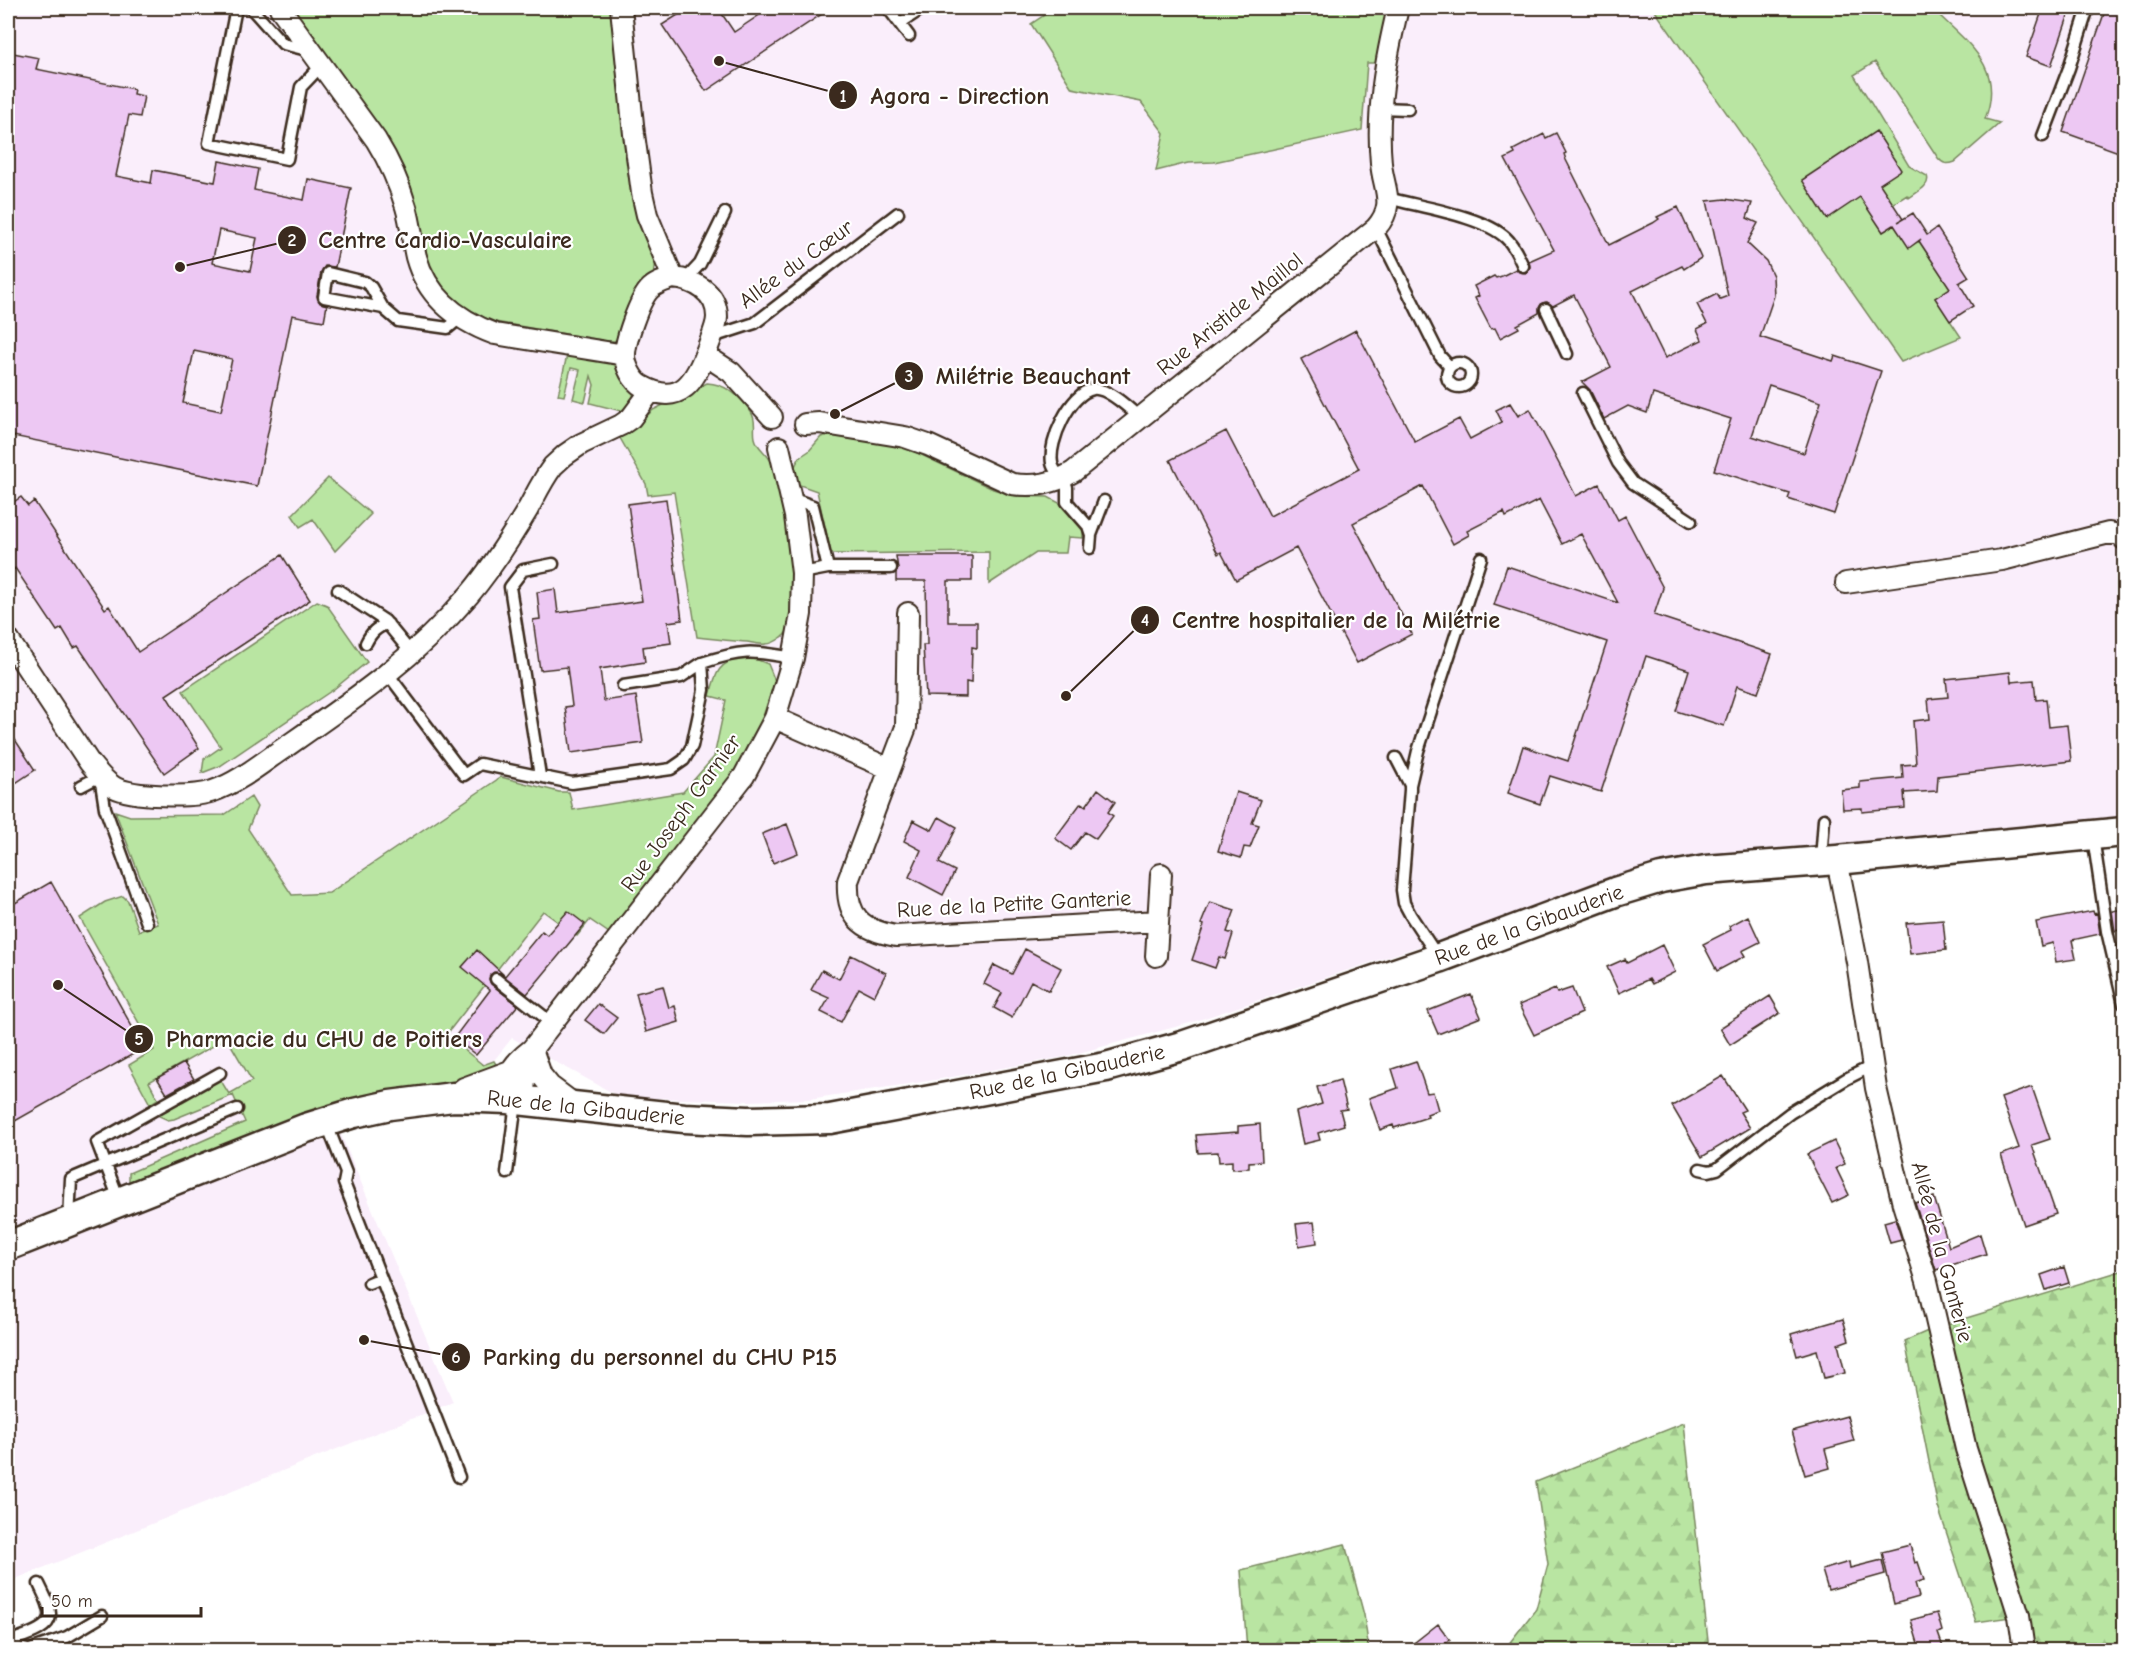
<svg xmlns="http://www.w3.org/2000/svg" width="2132" height="1658" font-family="'Comic Neue',sans-serif">
<defs>
<pattern id="forest-firs" width="22" height="20" patternUnits="userSpaceOnUse" patternTransform="scale(1.5)"><rect width="22" height="20" fill="#b9e5a2"/><path d="M5 1l3.5 6h-7zM16 11l3.5 6h-7z" fill="#a0c58b"/></pattern>
</defs>
<rect width="100%" height="100%" fill="#fff"/>
<filter id="ink" filterUnits="userSpaceOnUse"><feTurbulence type="fractalNoise" baseFrequency=".0167" numOctaves="2"/><feDisplacementMap in="SourceGraphic" scale="12" xChannelSelector="R" yChannelSelector="G"/><feConvolveMatrix kernelMatrix="1 2 1 2 8 2 1 2 1" color-interpolation-filters="sRGB"/></filter>
<g filter="url(#ink)">
<path fill="#faeefb" d="M8 8H2124V819L1686 857 1190 1023 1064 1057 935 1080 809 1099 749 1101 620 1097 512 1038 491 1064 327 1101 453 1402 8 1582Z"/>
<path fill="url(#forest-firs)" stroke="#7a8860" stroke-width="1.5" d="M2124 1270V1641L2087 1650H2024L2019 1616 1976 1622 1938 1507 1905 1341 1937 1327Z
M1684 1423 1709 1650H1504L1536 1609 1548 1564 1536 1482Z
M1345 1544 1364 1615 1369 1650H1247L1241 1570Z"/>
<path fill="#b9e5a2" stroke="#7a8860" stroke-width="1.5" d="M291 8H613C619 73 621 148 637 212 641 228 657 252 655 268 653 285 629 320 620 337L614 341H607L489 321 462 306 441 287 429 266 415 201 404 169 393 148 379 126Z
M1055 8H1390L1383 28 1377 63H1367L1362 130 1214 162 1188 163 1156 171 1164 133 1141 102 1072 88 1031 24Z
M1653 8H1932C1965 42 2006 65 1985 119L2000 123 1955 162C1947 165 1943 164 1938 158L1875 62 1854 75 1909 166 1927 176C1931 186 1917 192 1909 198L1907 195 1893 204 1871 213 1883 232 1894 225 1909 247 1919 241 1950 288 1935 298 1961 337 1901 362Z
M567 355C579 357 603 357 614 361 621 365 635 389 633 397 632 403 626 407 621 411L590 403 594 385 591 376 585 402 573 399 580 370 571 368 564 396 558 395Z
M707 383C726 384 740 396 751 412 757 421 753 429 755 438 757 448 766 452 770 460 783 486 808 620 782 637 778 640 771 644 766 644 760 645 753 643 747 642 731 641 714 639 697 637L674 492 648 495 646 484 620 438 633 429 653 410Z
M834 433 878 440 905 447 993 489 1016 496 1048 497 1063 505 1083 529V538L1068 537 1066 553H1036L989 584V552L831 554 817 491 797 484 795 466 800 457 809 451 821 437Z
M328 478 371 514 335 551 313 519 300 527 292 515Z
M317 601 327 605 367 662 334 689 220 766 202 773 204 759 221 747 183 691Z
M744 658 758 660 768 664 775 681 759 728 730 779 609 933 590 920 577 936 543 911 446 1035 483 1065 494 1061 499 1069 133 1185 129 1181V1173L245 1122 233 1095 174 1119 168 1120 157 1115 220 1079 229 1094 252 1081 227 1038 149 1082 158 1099 150 1104 129 1065 154 1050 80 918 105 902 123 896 128 901 139 931 158 924 115 811 130 816 224 815 251 797 257 807 248 829 292 895 329 893 501 777 559 792H569L573 810 683 792 714 757 726 700 710 696C715 673 719 661 744 658Z"/>
<path fill="#edc8f3" stroke="#3b2a1e" stroke-width="1.5" fill-rule="evenodd" d="M689 8H718L734 32 770 8H831L706 91 662 25Z
M2043 8H2071L2051 66 2026 57Z
M2106 8H2124V154L2063 132Z
M8 52 39 58 36 69 134 89 133 94 144 96 140 117 129 115 116 176 151 183 153 170 215 182 219 161 258 169 254 190 304 200 308 179 351 188 335 267 325 266 321 272 317 296 320 303 327 305 324 321 292 315 257 486 8 435ZM219 230 257 238 250 271 212 263ZM194 351 232 359 221 411 183 403Z
M1876 131 1901 170 1880 184 1903 219 1898 222 1913 213 1927 235 1937 228 1969 277 1959 283 1973 306 1950 321 1935 298 1950 288 1919 241 1921 239 1909 248 1894 225 1883 232 1860 197 1827 219 1802 180Z
M1556 133 1566 153 1564 154 1566 160 1609 245 1653 223 1659 219 1657 217 1678 207 1701 258 1684 269 1682 266 1632 291 1665 358 1702 340 1697 329 1707 324 1697 304 1717 294 1720 299 1728 296 1707 201 1725 199 1752 203 1747 218 1758 223 1747 243 1766 261 1773 276 1774 296 1760 337 1833 361 1835 356 1881 371 1834 514 1788 499 1790 494 1714 470 1731 419 1653 394 1647 413 1628 406 1604 419 1590 390 1582 382 1611 367 1574 295 1553 306 1547 302 1542 303 1539 308V313L1517 325 1519 328 1500 338 1495 328 1491 329 1475 298 1479 296 1474 286 1494 276 1496 278 1502 276 1516 269 1519 272 1526 273 1530 267 1529 261 1554 250 1505 159 1515 154 1513 150 1544 134 1546 138ZM1769 385 1821 402 1804 453 1752 436Z
M1356 330 1415 442 1459 419 1470 439 1502 422 1496 410 1510 403 1518 416 1530 409 1576 496 1599 484 1618 520 1625 516 1663 588 1654 615 1772 654 1758 693 1737 686 1724 726 1676 711 1689 670 1646 656 1601 792 1550 776 1540 804 1508 793 1523 746 1568 761 1607 642 1494 605 1507 566 1618 603 1581 534 1562 544 1539 500 1506 517 1504 512 1467 531 1469 535 1453 544 1423 486 1353 523 1412 634 1357 663 1296 548 1236 580 1221 552 1218 554 1170 460 1226 431 1270 516 1359 469 1301 359Z
M21 497 28 506 34 501 105 609 109 606 138 652 282 555 310 600 166 695 199 748 164 773 78 646 74 648 62 628 57 631 15 568 8 574V506Z
M666 499 682 620 668 622 671 643 643 647 645 662 600 669 604 701 636 696 643 743 571 753 565 707 572 706 567 667 540 670 533 620 540 619 537 592 555 589 558 613 642 601 628 504Z
M896 556H972V581H948V622H977V648L972 647 971 683 966 682V697L926 696 923 645H927L926 581H896V573L898 569Z
M2010 672 2011 682 2034 680 2036 700 2046 699 2049 727 2067 725 2071 761 1938 776 1937 791 1904 793V790L1905 808 1862 812V808L1843 809 1841 790 1860 788V782L1903 778 1902 765 1916 764 1913 721 1930 719 1928 699 1948 697 1946 679Z
M8 729 35 770 8 788Z
M1098 789 1115 802 1108 812 1113 816 1096 839 1085 832 1071 850 1055 838 1081 803 1086 806Z
M1236 792 1261 800 1252 823 1259 825 1250 848 1244 847 1241 858 1218 851Z
M939 817 957 827 939 863 955 871 943 895 909 877 921 850 904 841 913 820 932 830Z
M787 824 798 853 773 863 762 834Z
M51 882 144 1048 8 1125V907Z
M1210 902 1235 910 1227 932 1233 934 1225 959 1219 957 1215 968 1192 960 1204 925 1201 924Z
M2124 909V929L2115 931 2112 911Z
M568 911 585 924 527 994 500 973 494 972 490 975 489 979 491 984 518 1005 476 1055 454 1038 490 990 462 967 477 950 505 976 542 931 547 935Z
M2093 911 2094 914 2097 913 2100 934 2072 940 2076 959 2056 962 2053 943 2041 946 2036 922Z
M1748 916 1760 942 1742 951 1745 956 1717 971 1703 944 1731 930 1729 926Z
M1943 920 1946 950 1910 954 1906 923Z
M1662 945 1675 972 1652 984 1649 979 1619 993 1607 967 1625 959 1627 963Z
M1025 949 1061 968 1049 991 1031 981 1012 1018 994 1008 1002 993 984 984 994 965 1012 974Z
M851 955 886 973 874 996 859 988 841 1022 821 1012 829 998 811 990 822 970 839 979Z
M663 986 669 1008 675 1006 679 1022 646 1032 636 993Z
M1572 988 1582 1013 1534 1035 1519 1005 1555 989 1557 993Z
M1471 994 1481 1017 1438 1034 1428 1011Z
M1770 996 1780 1013 1730 1045 1720 1028Z
M598 1004 617 1018 604 1034 585 1020Z
M1416 1061 1427 1093 1433 1092 1438 1110 1427 1114 1428 1117 1394 1128 1393 1125 1380 1130 1369 1098 1398 1088 1392 1069Z
M184 1063 194 1079 167 1094 157 1078Z
M1723 1076 1745 1110 1740 1112 1750 1128 1702 1157 1672 1106Z
M1340 1080 1347 1109 1340 1110 1344 1125 1318 1133 1320 1140 1303 1144 1296 1112 1322 1104 1317 1087Z
M2032 1087 2050 1139 2032 1145 2056 1214 2024 1225 2001 1155 2019 1148 2001 1098Z
M1260 1124 1262 1161 1249 1162V1168L1232 1169V1161L1219 1162 1218 1152 1198 1153 1196 1135 1238 1132V1126Z
M1834 1141 1845 1164 1836 1168 1849 1195 1832 1203 1807 1154Z
M1934 1197 1949 1247 1980 1234 1986 1254 1936 1270 1915 1203Z
M1895 1219 1902 1240 1890 1243 1884 1222Z
M1314 1222 1317 1243 1299 1246 1296 1224Z
M2064 1267 2069 1283 2046 1290 2041 1275Z
M1843 1319 1849 1340 1838 1344 1845 1373 1824 1378 1817 1350 1797 1356 1791 1334Z
M1847 1416 1854 1441 1825 1449 1830 1468 1805 1475 1792 1431Z
M1910 1545 1915 1563 1918 1562 1924 1580 1915 1583 1919 1597 1894 1604 1882 1552Z
M1882 1560 1885 1574 1828 1590 1822 1570 1849 1562 1850 1568Z
M1937 1613 1942 1631 1938 1633 1944 1650H1920L1911 1620Z
M1438 1624 1450 1640 1437 1650H1405Z"/>
<g fill="none" stroke-linecap="round" stroke-linejoin="round">
<g stroke="#3b2a1e" stroke-width="15">
<path id="lane" d="M236 8 209 143 287 159 301 87 322 65
M251 8 283 44 311 51
M888 8 909 36
M900 23 923 8
M1380 108 1408 109
M2043 136 2069 68 2088 8
M1388 198C1420 207 1483 216 1506 238 1514 245 1518 256 1523 266
M1376 228 1440 356 1450 367
M686 279 700 264 725 213
M383 308 324 297 328 273 365 282 371 287 383 308 398 321 448 328 460 318
M1546 309 1567 354
M712 337 755 323 898 213
M1447 375a12 12 0 1 1 24 0a12 12 0 1 1-24 0Z
M1583 393 1618 463 1633 483 1691 521
M1061 479C1058 474 1053 469 1052 463 1048 442 1070 393 1093 389 1107 387 1130 409 1140 418
M1067 487V502L1088 526 1091 535
M791 498 813 506 828 568
M1090 548 1091 535 1104 501
M802 573 828 568H891
M338 590 385 621 412 654
M366 643C371 633 376 627 388 624
M388 674 464 775 480 764 572 783 671 769 684 760 692 746 704 690 702 663C740 650 753 650 793 658
M623 686 681 677 702 663
M1396 758 1410 785V790L1402 890 1404 903 1411 916 1438 957
M540 776 510 587 523 570 553 564
M1410 785 1418 751 1481 558
M81 786 100 776 105 808 147 923
M2093 837 2107 931 2124 1004
M1821 860 1824 819
M496 979 552 1023
M326 1122 346 1173 344 1183 381 1278 369 1283
M1700 1169 1709 1171 1717 1169 1790 1113 1846 1079 1872 1066
M507 1173 516 1102
M120 1202 97 1142 220 1073
M69 1220 71 1179 237 1109
M381 1278 459 1477
M8 1642C19 1637 49 1631 50 1616 51 1606 43 1593 39 1584
M8 1645 28 1650
M30 1650 67 1637 102 1616"/>
</g>
<g stroke="#3b2a1e" stroke-width="24">
<path id="street" d="M280 8 376 140C389 161 399 183 406 207 411 223 412 240 416 257 427 297 457 320 495 334L625 355
M621 8 634 134 642 193 647 215 673 278
M673 278C694 280 717 292 717 317 717 326 711 338 708 347 696 380 681 408 642 386 633 381 625 366 625 355 625 341 639 301 649 290 655 283 664 281 673 278Z
M705 355 731 372 772 417
M805 424 819 423 905 437 928 445 1012 484C1035 487 1053 484 1073 472L1376 228C1397 204 1383 189 1381 163 1376 110 1386 58 1398 8
M1846 583 2002 560 2109 533 2121 535 2124 539
M8 639 89 762C96 771 104 781 114 787 132 797 194 798 213 791 240 782 264 761 287 746 355 699 415 658 469 595 492 568 510 539 528 509 536 494 543 479 553 466L565 455 581 444 621 425 631 418 651 391
M775 718 890 769 848 881C846 917 862 930 896 936L1158 921
M890 769 906 727 908 613
M1837 860 1857 962 1876 1088 1903 1204 1927 1281 1966 1449 2019 1616 2024 1650
M1156 956 1161 874
M532 1049 541 1075 550 1086 574 1104
M453 1097 464 1088 510 1071
M508 1099C507 1072 511 1065 532 1049L744 776 775 718 793 658 801 614 802 573 795 516 779 447
M523 1101 526 1070 532 1049"/>
</g>
<g stroke="#3b2a1e" stroke-width="33">
<path id="secondary" d="M8 1246 306 1128 354 1113 390 1105 453 1097 508 1099 684 1118 748 1121 830 1119 1106 1067 1182 1046 1439 958 1615 892 1661 878 1706 870 1837 860 2124 832"/>
</g>
<use href="#lane" stroke="#fff" stroke-width="10"/>
<use href="#street" stroke="#fff" stroke-width="20"/>
<use href="#secondary" stroke="#fff" stroke-width="28"/>
</g>
</g>
<g text-anchor="middle" dominant-baseline="central" stroke-width="4.5" stroke-linejoin="round" paint-order="stroke">
<g font-size="22" fill="#3b2a1e" stroke="#fff">
<text transform="translate(796 264) rotate(-36)">Allée du Cœur</text>
<text transform="translate(1230 314) rotate(-39)">Rue Aristide Maillol</text>
<text transform="translate(681 813) rotate(-54)">Rue Joseph Garnier</text>
<text transform="translate(1014 904) rotate(-3)">Rue de la Petite Ganterie</text>
<text transform="translate(1529 925) rotate(-20)">Rue de la Gibauderie</text>
<text transform="translate(1067 1072) rotate(-12)">Rue de la Gibauderie</text>
<text transform="translate(586 1108) rotate(6)">Rue de la Gibauderie</text>
<text transform="translate(1942 1252) rotate(75)">Allée de la Ganterie</text>
</g>
</g>
<path fill="none" stroke="#3b2a1e" stroke-width="2" d="M719 61L843 95M180 267L292 240M835 414L909 376M1066 696L1145 620M58 985L139 1039M364 1340L456 1357"/>
<g fill="#3b2a1e" stroke="#fff" stroke-width="2">
<circle cx="719" cy="61" r="6"/>
<circle cx="180" cy="267" r="6"/>
<circle cx="835" cy="414" r="6"/>
<circle cx="1066" cy="696" r="6"/>
<circle cx="58" cy="985" r="6"/>
<circle cx="364" cy="1340" r="6"/>
<circle cx="843" cy="95" r="15"/>
<circle cx="292" cy="240" r="15"/>
<circle cx="909" cy="376" r="15"/>
<circle cx="1145" cy="620" r="15"/>
<circle cx="139" cy="1039" r="15"/>
<circle cx="456" cy="1357" r="15"/>
</g>
<g font-size="18" text-anchor="middle" font-weight="bold" fill="#fff">
<text x="843" y="102">1</text>
<text x="292" y="246">2</text>
<text x="909" y="382">3</text>
<text x="1145" y="626">4</text>
<text x="139" y="1045">5</text>
<text x="456" y="1363">6</text>
</g>
<g font-size="24" text-anchor="middle" font-weight="bold" fill="#3b2a1e" stroke="#fff" stroke-width="4.5" stroke-linejoin="round" paint-order="stroke">
<text x="960" y="104">Agora - Direction</text>
<text x="445" y="248">Centre Cardio-Vasculaire</text>
<text x="1033" y="384">Milétrie Beauchant</text>
<text x="1336" y="628">Centre hospitalier de la Milétrie</text>
<text x="324" y="1047">Pharmacie du CHU de Poitiers</text>
<text x="660" y="1365">Parking du personnel du CHU P15</text>
</g>
<rect width="2132" height="1658" fill="none" stroke="#fff" stroke-width="30"/>
<rect x="15" y="15" width="2102" height="1628" fill="none" stroke="#3b2a1e" stroke-width="2" filter="url(#ink)"/>
<path d="M42 1607v9h159v-9" fill="none" stroke="#3b2a1e" stroke-width="3"/>
<text x="51" y="1607" font-size="18" fill="#3b2a1e" stroke="#ffffff" stroke-width="4.5" paint-order="stroke">50 m</text>
</svg>
